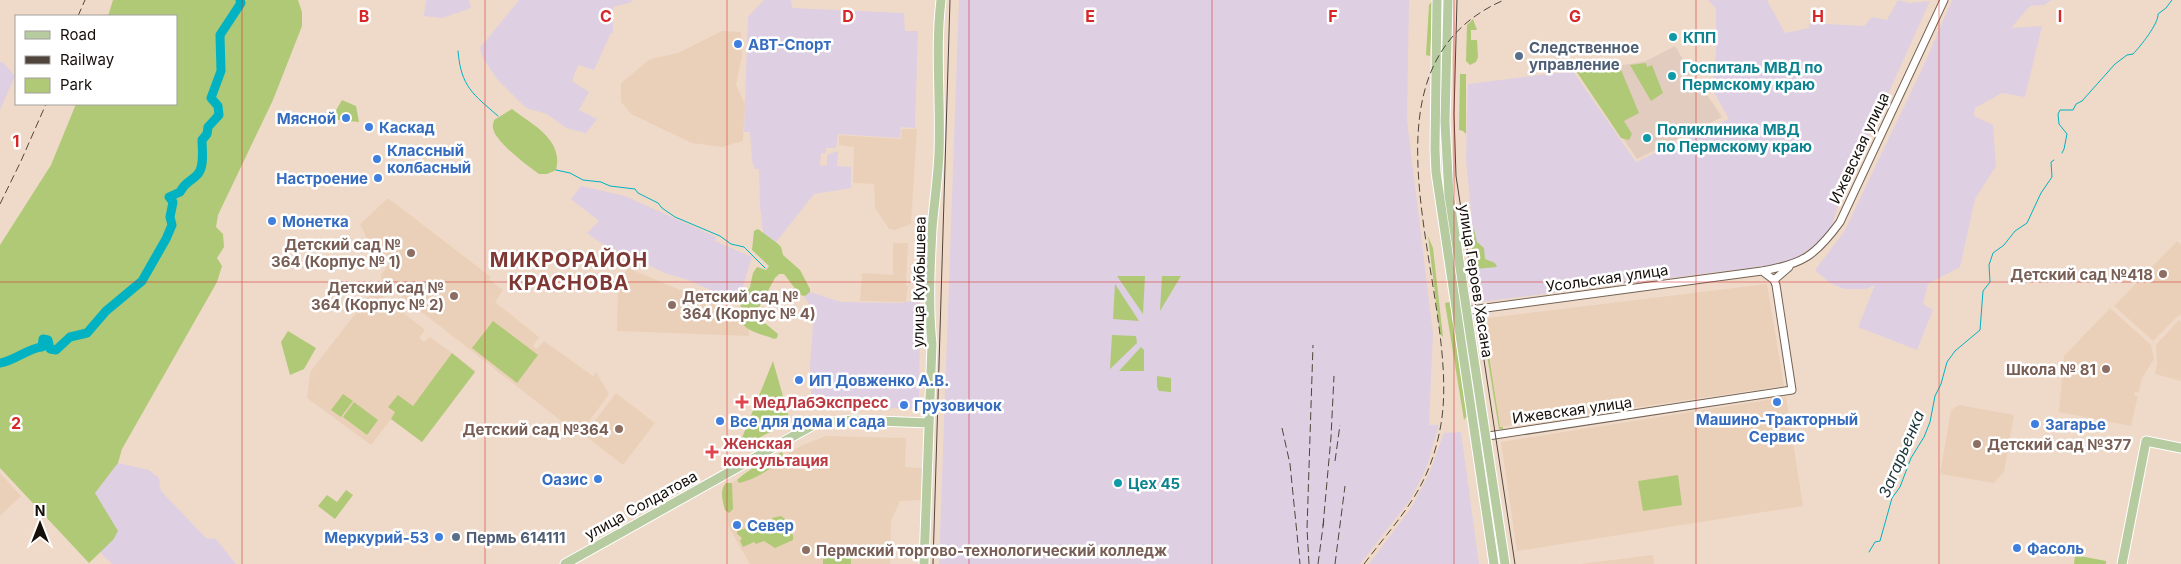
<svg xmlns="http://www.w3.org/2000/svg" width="2181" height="564" font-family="Inter,sans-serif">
<rect width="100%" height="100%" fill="#efdac9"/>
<path fill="#ebd0b9" d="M722 31 741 32 742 56 736 85 745 104 743 141 722 147 692 143 631 114 621 102V83L650 59 678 53Z
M902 129H917L911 224 895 230 889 229 875 208 874 184 853 183 854 147 839 145V135L901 139Z
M388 198 491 277 489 279 503 290 495 302 539 337 533 346 537 349 544 341 593 376 596 372 609 394 579 435 382 281 381 275 391 261 369 243 360 224Z
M2177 241 2181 245V316L2179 315 2153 341 2114 306Z
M893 243H908L906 286H908L906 302 860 301 862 273 893 275Z
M628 268 680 290 705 291 749 319V336L617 331 618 283Z
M1767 284 1784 386 1500 427 1486 328 1488 324 1487 318Z
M373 291H376L425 330 419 338 424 342 430 337 475 370V372L422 442 391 419 371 445 307 398 310 372Z
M2110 308 2151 345 2154 359 2142 378 2139 392H2135L2134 395 2138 396 2131 426 2059 412 2064 356Z
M2179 320 2181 322V381L2155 374 2157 363 2156 345Z
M616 393 655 423 623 465 584 435Z
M1786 397 1803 506 1517 551 1501 442Z
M1959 405 2014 415 2004 472 1994 483 1940 474 1951 410Z
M826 436 906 438 905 467 922 468V500L900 501 891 521 890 564H750L728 526 727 485 803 445Z
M0 473 21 496 0 516Z
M1653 555 1654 564H1580Z"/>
<path fill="#decfe2" d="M426 0H469L471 8 442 18 424 16Z
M519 0H631L632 2 613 7V34L611 33 594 70 578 65 572 81 589 92 579 110 597 119 586 133 566 128 547 114 526 108 497 79 483 58 480 48Z
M764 0H791L792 8 904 13 905 31H918L915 128 901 127 900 138 838 134 836 148H826V153H821L820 166 827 165V155L838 151 837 166 851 167V188L814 194 776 242 763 233 760 206 759 169H755L752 161 750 132H744L748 17Z
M959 0H1409L1407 120 1433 334 1429 425H1439L1426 469 1410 500 1360 564H939Z
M1708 0H1767L1785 33 1809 28V23L1864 26 1872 17 1887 20 1898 0 1910 3 1930 1 1841 198 1829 233 1818 244 1787 263 1480 302 1466 160 1468 84 1573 71 1636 162 1729 119 1712 89 1716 52V9Z
M1952 0H2052L2044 5 2030 6 2011 28 2042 26 2025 97 2002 93 1975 108 1974 116 1993 125 1996 166 1975 199 1960 267 1928 284 1923 304 1933 310 1917 350 1858 327 1875 285 1866 289H1844L1830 283 1815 270 1844 232 1923 67Z
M0 62 4 63 15 76 0 110Z
M581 186 625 196 716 237 715 241 752 257 738 302 688 280 665 273 599 242 587 233 599 221 571 199Z
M810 292 841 302 901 303 920 299 919 408 812 409 810 366 814 310 804 297Z
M1461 432 1479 564H1369L1411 508 1429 474 1444 433Z
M118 463 149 470 159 478 161 491 206 538 216 539 236 564H112L100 552 113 540 95 493Z"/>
<path fill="#e2ccbf" d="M1675 46 1699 87 1701 86 1722 117 1637 159 1610 119 1612 67 1646 61Z"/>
<path fill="#b0c976" d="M113 0H298L302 12V26L273 100 218 215 216 227 223 234 224 247 217 258 222 266 217 282 122 449 118 463 95 493 118 531 113 540 89 563 0 468V245L51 165 76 104H176V16H108Z
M1433 0 1430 56 1426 55 1429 5Z
M1473 19 1477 30H1471V40H1477L1478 57 1476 62 1470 65 1466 61 1467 25Z
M1646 63 1647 67 1652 65 1663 93 1651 101 1630 65Z
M1619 65 1639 113 1624 121 1632 134 1629 140 1621 138 1574 68Z
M1460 74H1466V134L1463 131 1459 130Z
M342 100 356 106 359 122 331 119Z
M512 109C531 124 564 139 556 170L547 174H539C528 166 495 142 493 128 492 125 494 123 494 120Z
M1469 226 1474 229 1477 242 1484 248 1485 259 1495 263 1497 267 1475 269Z
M758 229 777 243 781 247 783 255 800 270 810 289V292L805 296 800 295 784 274H779L775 278 756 313 760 319 778 334 777 338 774 339C763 334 743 332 741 319 740 313 742 309 740 303L750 287 753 273 757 267 766 270 769 266 752 250 754 231Z
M1428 236 1433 248 1443 337 1440 334Z
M1117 276H1145L1143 314Z
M1162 276H1181L1160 311Z
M1115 284 1139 321 1113 319Z
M1450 302 1467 416 1464 420 1445 303Z
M1487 317V324L1485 328 1500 427H1503V429H1499L1481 318Z
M493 321 538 355 517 383 472 348Z
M288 331 316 348 304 369 290 375 281 342Z
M1112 335 1136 336 1137 343 1110 369Z
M1141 347 1144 350V371H1119Z
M452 353 475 372 422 442 391 419 395 412 388 407 398 395 413 406Z
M773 361 790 421 737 450Z
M1157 376 1171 378V392L1159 391 1157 387Z
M343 394 353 401 341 417 331 410Z
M354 402 378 420 367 435 343 417Z
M782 452 784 458C772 468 755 480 739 483L737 480C750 468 767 460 782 452Z
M1678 475 1682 505 1643 511 1638 481Z
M726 483H732L733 509 729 513 725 510C723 502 719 490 726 483Z
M346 490 353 495 335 519 318 506 327 495 337 502Z
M781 516 785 519 789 533 793 535V540L775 548 764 541 756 544 754 542 743 547 740 541 742 538 737 534V530L744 529 755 522 770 530 772 528V518Z
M823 555H851V564H823Z
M2075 555 2106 561V564H2074Z"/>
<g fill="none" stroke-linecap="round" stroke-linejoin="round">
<path stroke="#00b2c2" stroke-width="1" d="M458 51C461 87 473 94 498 116
M2062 153 2064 149 2067 134 2059 124 2058 114 2060 110H2073L2076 104 2082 101 2115 64 2127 55 2133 54C2140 47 2159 23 2158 14L2166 8 2172 0
M556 170 570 173 583 180 601 182 610 186 635 189 638 193 658 203 662 208 675 217 720 236 731 244 744 247 765 268
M1869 552 1875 542 1880 541 1892 498 1900 487 1911 458 1924 437 1930 422 1935 396 1941 384 1947 362 1955 351 1980 330 1983 291 1990 282 1989 265 1993 253 2004 245 2015 231 2027 223 2041 193 2052 177 2051 162 2054 160"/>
<path stroke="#00b2c2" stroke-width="9" d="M0 363C15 361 28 348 42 347L43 339 48 340 50 349 56 350 70 337 87 333 106 311 142 281 166 239 172 225 170 217 173 202 169 197 180 192C186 181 189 183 197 175 205 168 202 150 202 140L207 134 208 127 219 115 218 106 211 98 221 71 220 35 241 3 240 0"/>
<g stroke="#746253" stroke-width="9">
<path id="minor" d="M1774 280 1789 267
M1456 312 1762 271C1803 264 1815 256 1840 222L1944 0
M1475 438 1792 390 1776 285 1774 280 1762 271"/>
</g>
<g stroke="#fff" stroke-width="11">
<path id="major" d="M1437 0 1435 149 1436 172 1494 564
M1448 0 1445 122 1449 195 1505 564
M565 564 815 424 853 420 929 423
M924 564 932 344C928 306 930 267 932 229 934 204 938 179 939 153 941 102 935 50 941 0
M2122 564 2146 441 2181 448"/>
</g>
<use href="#minor" stroke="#fff" stroke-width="7"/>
<use href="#major" stroke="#b6cba0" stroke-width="9"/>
<path stroke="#50453c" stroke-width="1" d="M1457 0 1454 114 1456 176 1515 564
M933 564 950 0"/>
<path stroke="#50453c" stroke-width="1" stroke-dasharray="8 4" stroke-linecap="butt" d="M78 16 85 0
M0 204 21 161 46 104
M1282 428 1290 464 1300 564
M1335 461 1340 425
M1323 526 1331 437 1334 376
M1309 564 1307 529 1313 345
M1318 564 1324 519
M1335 564 1345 486
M1364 564C1401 515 1430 489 1441 424 1463 296 1341 71 1504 0"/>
</g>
<path fill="none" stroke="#d62828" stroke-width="1" stroke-opacity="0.55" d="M242 0V564M485 0V564M727 0V564M969 0V564M1212 0V564M1454 0V564M1696 0V564M1939 0V564M0 282H2181"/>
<g fill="#0f9aa8" stroke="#fff" stroke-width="2">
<circle cx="1673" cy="37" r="5"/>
<circle cx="1672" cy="76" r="5"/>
<circle cx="1647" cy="138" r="5"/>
<circle cx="1118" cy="483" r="5"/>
</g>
<g fill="#3f7fe0" stroke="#fff" stroke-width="2">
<circle cx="738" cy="44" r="5"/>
<circle cx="346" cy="118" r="5"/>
<circle cx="369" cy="127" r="5"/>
<circle cx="377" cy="159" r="5"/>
<circle cx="378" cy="178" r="5"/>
<circle cx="272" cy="221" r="5"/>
<circle cx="799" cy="380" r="5"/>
<circle cx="1777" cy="402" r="5"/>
<circle cx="904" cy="405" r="5"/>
<circle cx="720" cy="421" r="5"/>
<circle cx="2035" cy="424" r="5"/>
<circle cx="598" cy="479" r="5"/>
<circle cx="737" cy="525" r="5"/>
<circle cx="439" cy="537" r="5"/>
<circle cx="2017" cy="548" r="5"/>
</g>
<g fill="#5c6f8a" stroke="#fff" stroke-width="2">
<circle cx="1519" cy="56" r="5"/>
<circle cx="456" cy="537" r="5"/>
</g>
<g fill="#8d6e63" stroke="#fff" stroke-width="2">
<circle cx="411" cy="253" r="5"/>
<circle cx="2163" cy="274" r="5"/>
<circle cx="454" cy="296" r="5"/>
<circle cx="672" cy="305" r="5"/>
<circle cx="2106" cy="369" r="5"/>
<circle cx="619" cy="429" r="5"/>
<circle cx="1977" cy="444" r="5"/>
<circle cx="806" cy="550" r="5"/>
</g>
<g fill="#e0444e" stroke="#fff" stroke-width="2">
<path d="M739.5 394.5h5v5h5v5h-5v5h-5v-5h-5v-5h5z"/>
<path d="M709.5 444.5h5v5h5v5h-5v5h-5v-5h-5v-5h5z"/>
</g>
<g text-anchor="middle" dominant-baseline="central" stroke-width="5" stroke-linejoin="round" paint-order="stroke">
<g font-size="15" font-weight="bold" fill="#0d838f" stroke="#fff" text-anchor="start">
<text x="1683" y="37">КПП</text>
<text x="1682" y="67">Госпиталь МВД по<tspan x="1682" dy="17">Пермскому краю</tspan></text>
<text x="1657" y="129">Поликлиника МВД<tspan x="1657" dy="17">по Пермскому краю</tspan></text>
<text x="1128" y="483">Цех 45</text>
</g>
<g font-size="15" font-weight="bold" fill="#366cbe" stroke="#fff" text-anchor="start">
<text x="748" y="44">АВТ-Спорт</text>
<text x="336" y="118" text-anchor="end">Мясной</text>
<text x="379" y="127">Каскад</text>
<text x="387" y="150">Классный<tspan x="387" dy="17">колбасный</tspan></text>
<text x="368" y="178" text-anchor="end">Настроение</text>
<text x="282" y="221">Монетка</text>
<text x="809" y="380">ИП Довженко А.В.</text>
<text x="914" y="405">Грузовичок</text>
<text x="1777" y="419" text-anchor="middle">Машино-Тракторный<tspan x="1777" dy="17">Сервис</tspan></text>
<text x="730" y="421">Все для дома и сада</text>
<text x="2045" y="424">Загарье</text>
<text x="588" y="479" text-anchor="end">Оазис</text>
<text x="747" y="525">Север</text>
<text x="429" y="537" text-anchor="end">Меркурий-53</text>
<text x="2027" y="548">Фасоль</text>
</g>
<g font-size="15" font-weight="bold" fill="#4e5e75" stroke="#fff" text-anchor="start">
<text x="1529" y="47">Следственное<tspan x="1529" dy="17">управление</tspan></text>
<text x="466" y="537">Пермь 614111</text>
</g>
<g font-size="15" fill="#160f09" stroke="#fff">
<text transform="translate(1859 148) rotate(-65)">Ижевская улица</text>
<text transform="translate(1607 278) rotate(-8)">Усольская улица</text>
<text transform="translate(1476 281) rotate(81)">улица Героев Хасана</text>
<text transform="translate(919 282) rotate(-89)">улица Куйбышева</text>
<text transform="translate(1572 410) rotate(-8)">Ижевская улица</text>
<text transform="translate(641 505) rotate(-29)">улица Солдатова</text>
</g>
<g font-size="15" font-weight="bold" fill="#785e54" stroke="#fff" text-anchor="end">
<text x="401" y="244">Детский сад №<tspan x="401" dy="17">364 (Корпус № 1)</tspan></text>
<text x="2153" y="274">Детский сад №418</text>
<text x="444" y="287">Детский сад №<tspan x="444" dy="17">364 (Корпус № 2)</tspan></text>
<text x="682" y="296" text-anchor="start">Детский сад №<tspan x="682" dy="17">364 (Корпус № 4)</tspan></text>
<text x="2096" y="369">Школа № 81</text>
<text x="609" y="429">Детский сад №364</text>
<text x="1987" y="444" text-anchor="start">Детский сад №377</text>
<text x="816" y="550" text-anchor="start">Пермский торгово-технологический колледж</text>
</g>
<g font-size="15" font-weight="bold" fill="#be3a42" stroke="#fff" text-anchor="start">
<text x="753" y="402">МедЛабЭкспресс</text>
<text x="723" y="443">Женская<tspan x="723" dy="17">консультация</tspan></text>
</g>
<g font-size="16" font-style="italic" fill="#1c3437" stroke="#fff">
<text transform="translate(1901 454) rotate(-67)">Загарьенка</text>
</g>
<g font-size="20" font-weight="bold" letter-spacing="1" fill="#7f3834" stroke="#fff">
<text x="569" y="260">МИКРОРАЙОН<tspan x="569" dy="23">КРАСНОВА</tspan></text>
</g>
</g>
<g font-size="16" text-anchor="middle" font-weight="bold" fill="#d62828" stroke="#fff" stroke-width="5" stroke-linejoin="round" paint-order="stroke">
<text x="364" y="22">B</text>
<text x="606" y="22">C</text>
<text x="848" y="22">D</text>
<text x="1090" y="22">E</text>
<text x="1333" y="22">F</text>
<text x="1575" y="22">G</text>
<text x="1818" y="22">H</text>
<text x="2060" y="22">I</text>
<text x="16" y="147">1</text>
<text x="16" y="429">2</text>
</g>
<rect x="15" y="15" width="162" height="90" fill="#ffffff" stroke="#a29f9d"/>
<rect x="25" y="31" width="25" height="8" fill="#b6cba0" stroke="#a29f9d"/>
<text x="60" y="40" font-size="15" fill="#160f09">Road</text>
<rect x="25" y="56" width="25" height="8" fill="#50453c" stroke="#a29f9d"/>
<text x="60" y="65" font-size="15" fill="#160f09">Railway</text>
<rect x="25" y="78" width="25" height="15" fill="#b0c976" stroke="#a29f9d"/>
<text x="60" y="90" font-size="15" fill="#160f09">Park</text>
<g transform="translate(40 524)" stroke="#ffffff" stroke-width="4" paint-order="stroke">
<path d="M0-4L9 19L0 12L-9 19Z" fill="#160f09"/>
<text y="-8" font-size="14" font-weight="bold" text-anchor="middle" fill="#160f09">N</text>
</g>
</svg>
